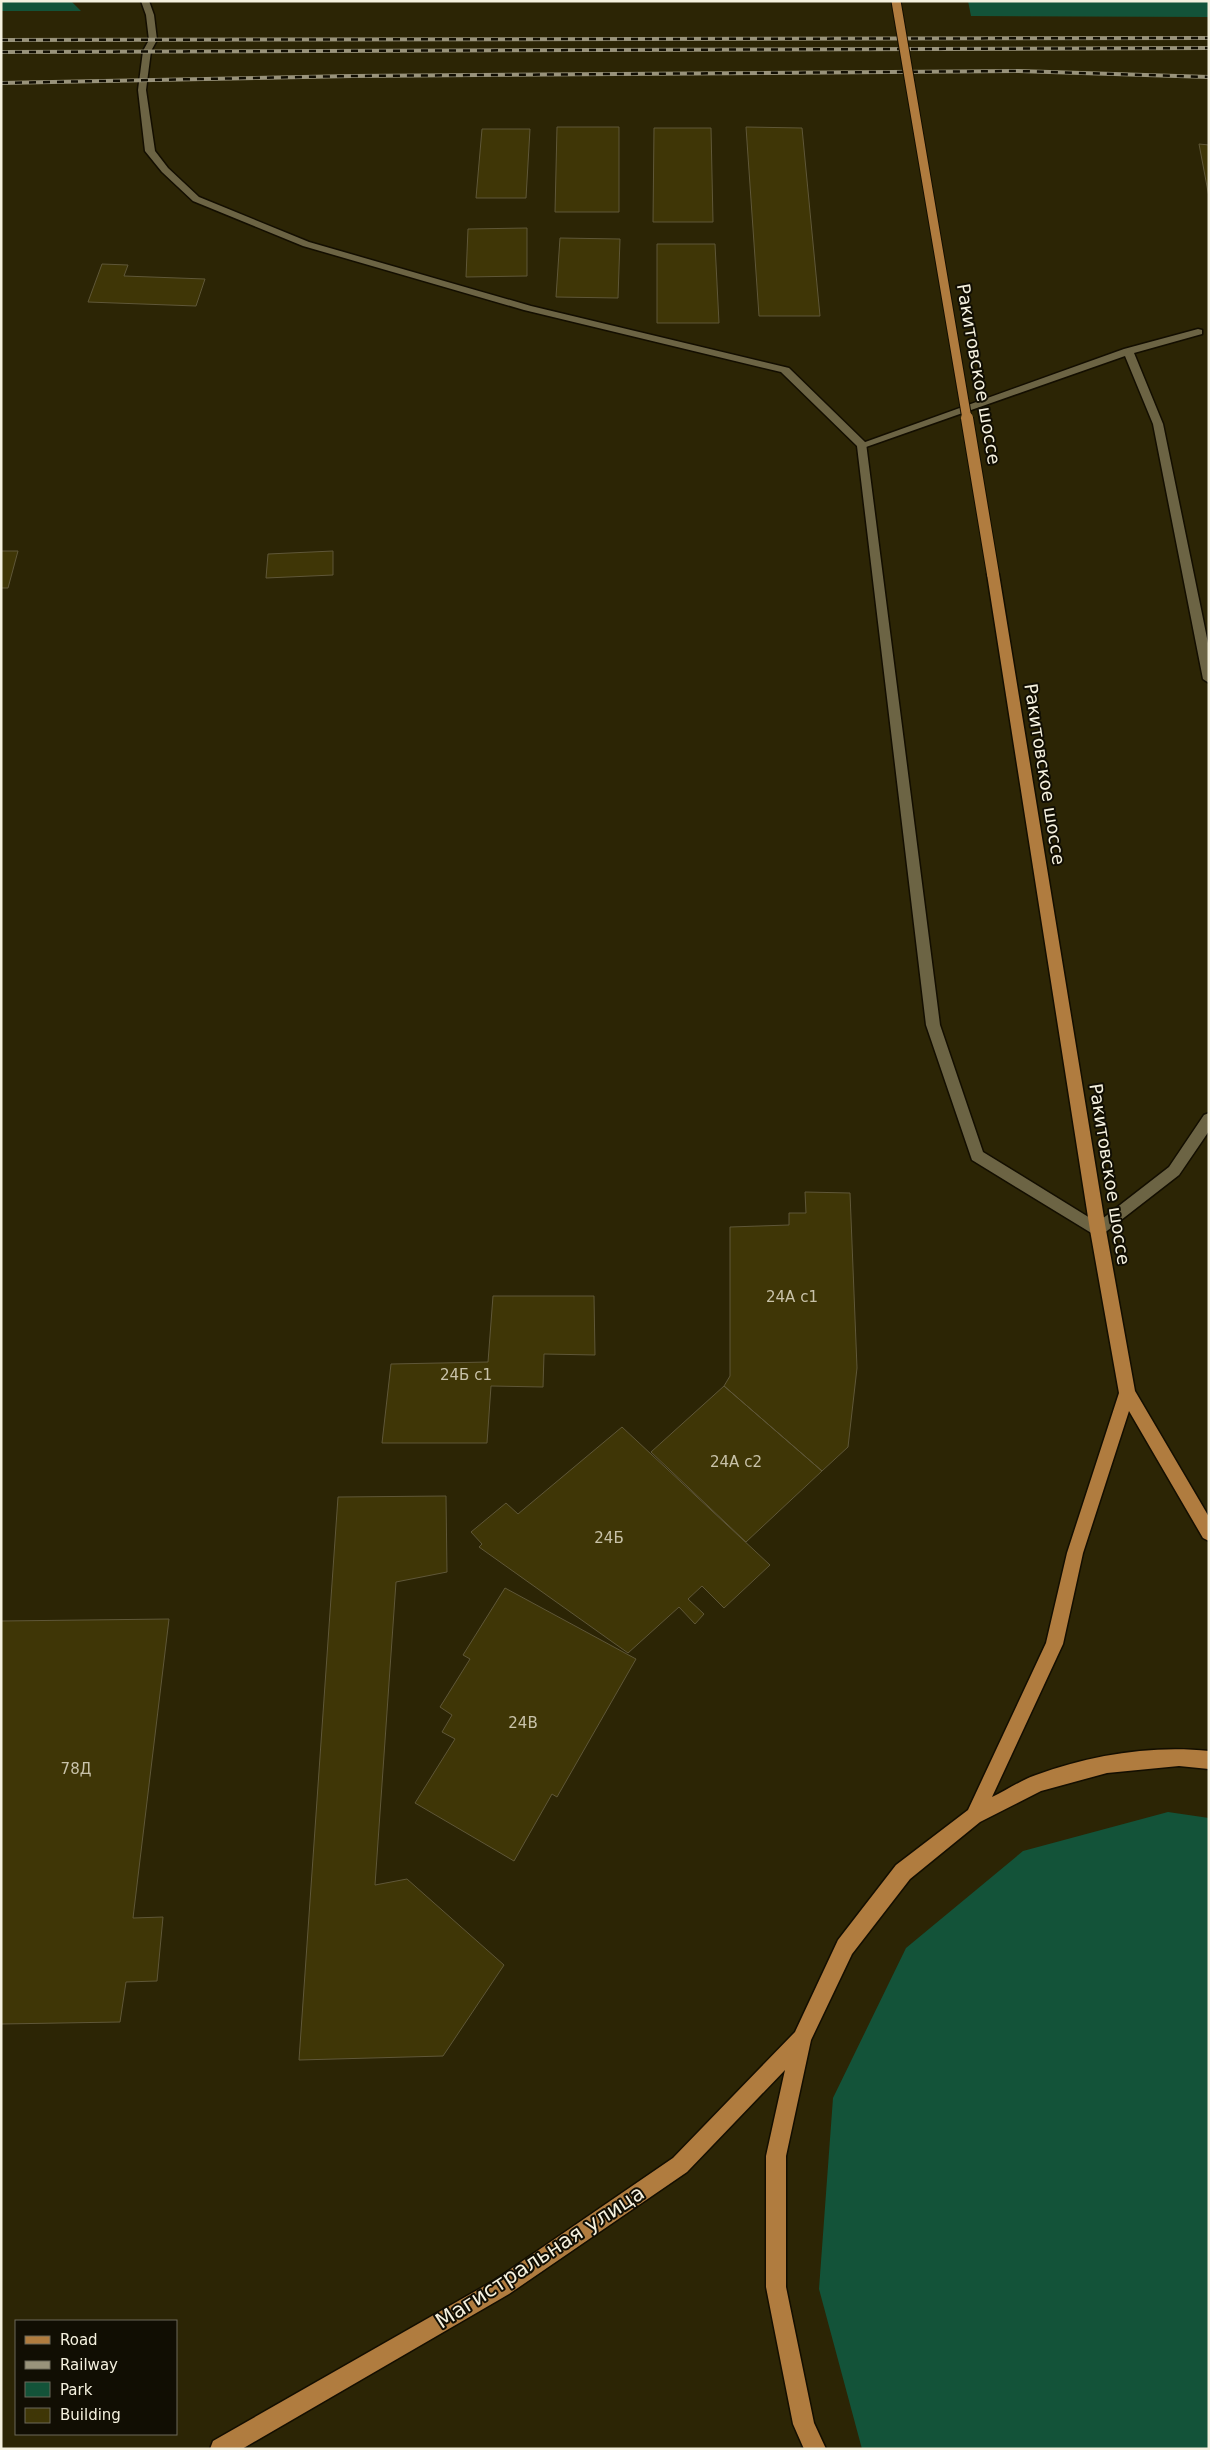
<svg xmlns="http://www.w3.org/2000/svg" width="1210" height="2450" font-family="'DejaVu Sans',sans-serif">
<rect width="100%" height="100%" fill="#2c2505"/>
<path fill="#135339" d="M1 1H71L81 11H1Z
M968 1H1209V17L971 16Z
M1168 1812 1209 1818V2449H862L819 2289 833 2098 906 1948 1023 1851Z"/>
<path fill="#3f3606" stroke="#5f5738" d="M557 127H619V212H555Z
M746 127 802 128 820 316H759Z
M654 128H711L713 222H653Z
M482 129H530L526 198H476Z
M1199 144 1209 145V197Z
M527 228V276L466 277 468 229Z
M560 238 620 239 618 298 556 297Z
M657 244H715L719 323H657Z
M102 264 128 265 124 276 205 279 196 306 88 302Z
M1 551H18L8 588H1Z
M333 551V575L266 578 268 554Z
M805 1192 850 1193 857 1368 848 1447 822 1471 724 1386 730 1376V1227L789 1225V1213H806Z
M493 1296H594L595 1355 544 1354 543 1387 491 1386 487 1443H382L391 1364 488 1362Z
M724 1386 822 1471 746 1542 651 1452Z
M622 1427 770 1565 724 1608 702 1586 688 1599 704 1614 695 1624 679 1607 628 1653 479 1547 482 1544 471 1532 506 1503 518 1514Z
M446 1496 447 1572 396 1582 375 1885 407 1879 504 1965 443 2056 299 2060 338 1497Z
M505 1588 636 1659 557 1797 552 1794 514 1861 415 1803 455 1739 442 1732 452 1715 440 1707 470 1659 463 1655Z
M169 1619 133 1918 163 1917 157 1981 126 1982 120 2022 1 2024V1621Z"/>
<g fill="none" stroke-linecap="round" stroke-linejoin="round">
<g stroke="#130e00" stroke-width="3">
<path id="service" d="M1198 329 1202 330V334L1134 353 1163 424 1209 648V683L1203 679 1153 424 1125 356 866 447H858L857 445 1124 349Z
M1209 1113V1131L1179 1175 1103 1234 1098 1236 1093 1234 1090 1230 1093 1226 1169 1167 1204 1115Z"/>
</g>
<g stroke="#130e00" stroke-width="3">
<path id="minor" d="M141 1H149L154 15 157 40 151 51 146 90 155 151 168 168 199 197 309 242 531 306 789 368 866 443 940 1025 983 1152 1103 1226 1106 1230 1103 1234 1098 1236 1093 1234 972 1160 926 1025 857 446 781 372 524 310 303 246 193 201 162 172 145 151 138 90 143 51 149 40 146 15Z"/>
</g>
<g stroke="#130e00" stroke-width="3">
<path id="primary" d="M993 570 999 574 1106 1230 1135 1391 1209 1517V1541L1203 1538 1129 1411 1083 1553 1063 1644 992 1797C1007 1790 1021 1780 1036 1775 1090 1755 1152 1745 1209 1751V1769L1179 1766 1107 1773 1041 1791 980 1822 910 1879 852 1954 811 2040 786 2156V2287L814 2423 826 2449H804L793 2424 766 2287V2156L785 2070 687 2172 509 2294 242 2449H210L213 2441 495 2280 673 2158 795 2032 838 1940 896 1865 968 1810 1046 1643 1067 1553 1119 1393 1090 1230 987 574Z"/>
</g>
<use href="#service" fill="#6c6444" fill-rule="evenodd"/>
<use href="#minor" fill="#6c6444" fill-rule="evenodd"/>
<use href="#primary" fill="#b07c3f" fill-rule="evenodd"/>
<g stroke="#99937b" stroke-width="4">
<path id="rail" d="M1 40 1209 38
M1 52 1209 48
M1 83 352 76 1018 71 1209 77"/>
</g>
<use href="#rail" stroke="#110e03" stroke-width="2.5" stroke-dasharray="7" stroke-linecap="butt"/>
<g stroke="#130e00" stroke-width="11" stroke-linecap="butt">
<path id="primary-bridge-far1" d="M896 1 967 419"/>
</g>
<g stroke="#130e00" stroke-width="14" stroke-linecap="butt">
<path id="primary-bridge" d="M967 418 993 574"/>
</g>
<use href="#primary-bridge-far1" stroke="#b07c3f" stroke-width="9"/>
<use href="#primary-bridge" stroke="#b07c3f" stroke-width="12"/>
</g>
<g text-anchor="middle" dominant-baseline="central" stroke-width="4" stroke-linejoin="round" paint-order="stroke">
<g font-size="15" fill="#c8c2a9">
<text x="792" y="1297">24А с1</text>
<text x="466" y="1375">24Б с1</text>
<text x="736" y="1462">24А с2</text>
<text x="609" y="1538">24Б</text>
<text x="523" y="1723">24В</text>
<text x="76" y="1769">78Д</text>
</g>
<g font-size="18" fill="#f5f1df" stroke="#110e03">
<text transform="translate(979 374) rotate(80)">Ракитовское шоссе</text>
<text transform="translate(1045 774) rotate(81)">Ракитовское шоссе</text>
<text transform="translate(1110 1174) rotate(81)">Ракитовское шоссе</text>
</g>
<g font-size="21" fill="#f5f1df" stroke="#110e03">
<text transform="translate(540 2257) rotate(-33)">Магистральная улица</text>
</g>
</g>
<rect width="1210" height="2450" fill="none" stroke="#f5f1df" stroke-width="5"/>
<rect x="15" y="2320" width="162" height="115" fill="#110e03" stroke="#6c695b"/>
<rect x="25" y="2336" width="25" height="8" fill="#b07c3f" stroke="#6c695b"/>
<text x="60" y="2345" font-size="15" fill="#f5f1df">Road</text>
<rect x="25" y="2361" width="25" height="8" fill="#99937b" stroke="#6c695b"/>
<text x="60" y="2370" font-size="15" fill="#f5f1df">Railway</text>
<rect x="25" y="2382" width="25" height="15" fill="#135339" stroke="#6c695b"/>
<text x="60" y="2395" font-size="15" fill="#f5f1df">Park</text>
<rect x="25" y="2408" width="25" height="15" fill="#3f3606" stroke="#6c695b"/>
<text x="60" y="2420" font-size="15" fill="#f5f1df">Building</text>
</svg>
